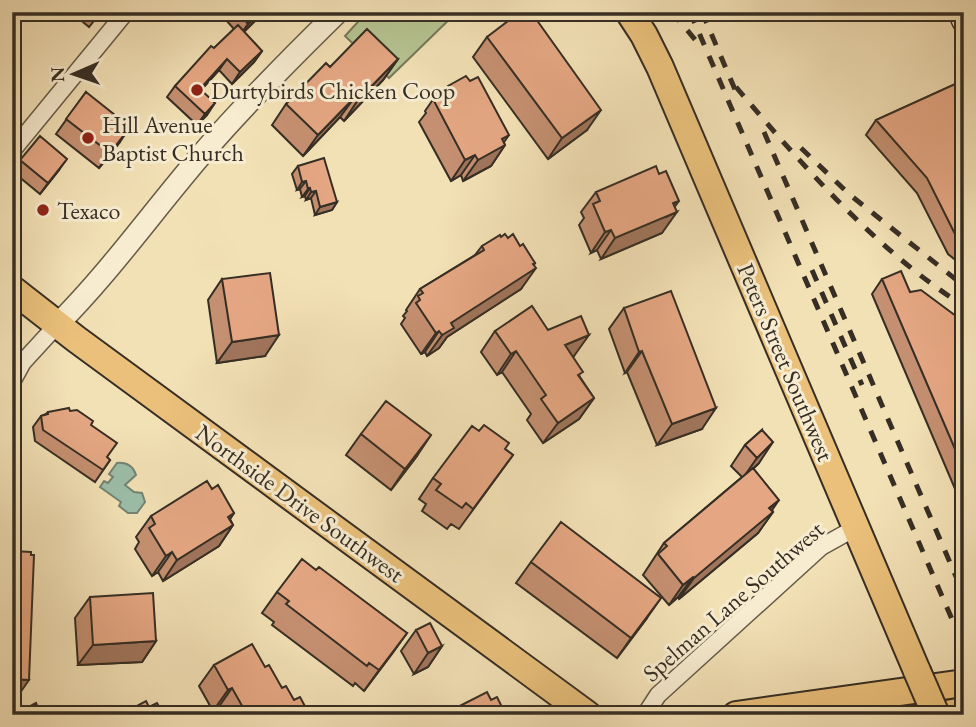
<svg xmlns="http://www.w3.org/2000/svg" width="976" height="727" font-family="'EB Garamond',serif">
<rect width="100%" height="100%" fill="#f3e1b6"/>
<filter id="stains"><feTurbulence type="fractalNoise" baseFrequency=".00286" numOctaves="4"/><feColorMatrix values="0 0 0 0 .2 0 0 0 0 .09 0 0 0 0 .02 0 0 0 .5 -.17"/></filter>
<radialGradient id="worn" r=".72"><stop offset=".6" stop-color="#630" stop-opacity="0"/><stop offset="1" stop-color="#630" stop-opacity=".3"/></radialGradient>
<path fill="#b6c492" stroke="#76795b" stroke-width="2" d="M367 12H457L389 78 345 36Z"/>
<path fill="#9cbea9" stroke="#738474" stroke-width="2" d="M117 463C127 462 133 466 136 475L125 485 134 492 142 493 145 502 137 513H128L119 506 121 502 100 487 104 481 108 483 113 477 109 474Z"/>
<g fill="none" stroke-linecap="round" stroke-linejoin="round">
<g stroke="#655b48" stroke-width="19">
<path id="minor" d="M12 151 126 12
M12 382 23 362 57 325
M645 715 658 695 821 547 857 527"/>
</g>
<g stroke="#655b48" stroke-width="24">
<path id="tertiary" d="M57 325C110 272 153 211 202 154 244 105 291 58 338 12"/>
</g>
<g stroke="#362e24" stroke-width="26">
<path id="secondary" d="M960 12 964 21"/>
</g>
<g stroke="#362e24" stroke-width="30">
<path id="primary" d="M629 12 644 35 660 67 917 671
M12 289 76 339 588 715
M736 715 964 683
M940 715 964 711"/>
</g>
<use href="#minor" stroke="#f7ecd0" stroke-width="16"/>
<use href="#tertiary" stroke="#f7ecd0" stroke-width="21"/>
<use href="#secondary" stroke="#f7ecd0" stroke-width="23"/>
<use href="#primary" stroke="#eac07b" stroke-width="26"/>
<path stroke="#362e24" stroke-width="5" stroke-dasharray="12 12" stroke-linecap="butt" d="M672 12 697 42
M690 12 964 647
M702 12 739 99
M736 87C801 164 878 252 964 306
M764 132 964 595
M801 148 849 194 964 286
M812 270 862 385"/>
<g stroke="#362e24" stroke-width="30" stroke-linecap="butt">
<path id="primary-bridge" d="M917 671 936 715"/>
</g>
<use href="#primary-bridge" stroke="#eac07b" stroke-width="26"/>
</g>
<path fill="#c59071" stroke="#362e24" stroke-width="2" d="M71 12H101L89 27Z
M230 12H264L244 32 262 51 254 62 232 84 219 70 201 90 207 115 197 125 167 97 175 86 234 29 225 19Z
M487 37 587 130 548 159 473 57Z
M398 59 383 80 344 121 340 117 303 156 272 125 286 104 330 67Z
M964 80V267L948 254 917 193 866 135 876 120Z
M439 91 504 143 505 145 491 166 463 181 461 175 451 181 419 122 426 113 425 111Z
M86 92 120 142 99 168 56 134Z
M20 160 59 170 40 194 12 171Z
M298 166 337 202 332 210 315 215 311 198 306 200 305 196 302 197 300 189 297 190 292 174Z
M596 192 674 206 662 233 601 259 597 250 591 253 579 225 584 218 581 212Z
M501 237 508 238 520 246 535 263 521 289 447 337 439 348 427 356 425 352 421 354 401 324 405 318 403 316 407 311 406 310 420 289 475 255 482 246Z
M222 279 265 356 217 363 208 300Z
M882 279 910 292 964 322V510L872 294Z
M624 308 702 429 657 445 627 372 625 373 609 329Z
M548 330 574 356 573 357 580 377 594 398 579 419 543 443 527 420 531 414 502 372 497 375 481 352 495 331Z
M70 411 91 425 107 457 110 460 95 482 35 441 33 427 41 416 46 414 48 412Z
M762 430 759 463 753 469 773 512 758 533 679 599 678 597 669 605 643 575 664 543 742 477 731 466 745 445Z
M361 434 417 456 391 490 346 455Z
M505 449 513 455 459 529 451 524 447 529 422 511 426 504 419 499 433 478Z
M212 489 234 513 230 519 233 525 219 546 163 581 158 572 152 576 135 549 139 542 136 537 151 516Z
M531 562 647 618 617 658 516 583Z
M277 592 407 633 364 691 355 683 353 686 272 625 274 622 262 613Z
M90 597 156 641 142 662 78 665 75 618Z
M416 630 442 646 428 667 414 674 401 651Z
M214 665 265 667 303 715H221L218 708 213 711 199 686Z"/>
<path fill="#a0755c" stroke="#362e24" stroke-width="2" d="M261 12H264L240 35 248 24Z
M262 51 254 62 232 84 240 72Z
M227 59 219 70 192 100 200 89Z
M398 59 383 80 344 121 358 100Z
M355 97 340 117 303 156 318 135Z
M215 103 207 115 197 125 205 114Z
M601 110 587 130 548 159 562 138Z
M130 127 120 142 99 168 110 153Z
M509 135 500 148 505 145 491 166 463 181 478 160 502 139Z
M475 155 461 175 451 181 465 160Z
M67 159 59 170 40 194 48 183Z
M306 181 300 189 297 190 302 182Z
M310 188 305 196 302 197 308 189Z
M316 191 311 198 306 200 311 192Z
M679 201 668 216 677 212 662 233 601 259 615 238Z
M337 202 332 210 315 215 320 207Z
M611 230 597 250 591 253 605 232Z
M535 263 528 273 536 268 521 289 447 337 439 348 427 356 451 323Z
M439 331 425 352 421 354 436 333Z
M279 335 265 356 217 363 232 342Z
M589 335 574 356 550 366 565 345Z
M516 351 502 372 497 375 511 354Z
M642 351 627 372 625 373 639 352Z
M594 398 579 419 543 443 558 423Z
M716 408 702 429 657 445 672 424Z
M431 435 417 456 391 490 405 469Z
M773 442 759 463 743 478 757 458Z
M779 500 768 516 773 512 758 533 679 599 694 578Z
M234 513 220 534 233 525 219 546 163 581 177 560 228 517Z
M172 552 158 572 152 576 166 556Z
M693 577 678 597 669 605 683 585Z
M661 598 647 618 617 658 631 638Z
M407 633 392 654 364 691 379 670Z
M156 641 142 662 78 665 93 645Z
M442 646 428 667 414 674 428 653Z
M12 679 29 680 15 700H12Z
M232 688 218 708 213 711 228 690Z"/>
<path fill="#e5a783" stroke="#362e24" stroke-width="2" d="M86 12H100L94 19Z
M238 12H261L248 24Z
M520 12H531L601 110 562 138 487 37Z
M238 25 262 51 240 72 227 59 200 89 215 103 205 114 175 86 211 46 214 48Z
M367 29 398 59 358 100 355 97 318 135 286 104 326 63 330 67Z
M466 76 470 81 478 77 509 135 502 139 505 145 478 160 475 155 465 160 434 101 443 97 439 91Z
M964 80V244L958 240 927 178 876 120Z
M86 92 130 127 110 153 66 119Z
M40 136 67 159 48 183 20 160Z
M324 158 337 202 320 207 316 191 311 192 310 188 308 189 306 181 302 182 298 166Z
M656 166 659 174 666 171 679 201 673 203 677 212 615 238 611 230 605 232 593 204 600 201 596 192Z
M505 234 508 238 513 234 520 246 523 244 535 263 533 264 536 268 451 323 454 328 442 335 439 331 436 333 416 303 420 300 418 296 423 293 420 289 484 250 482 246 500 235 501 237Z
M901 271 910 292 921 290 964 322V470L882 279Z
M270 273 279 335 232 342 222 279Z
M671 291 716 408 672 424 642 351 639 352 624 308Z
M532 306 548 330 581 316 589 335 565 345 583 372 578 375 594 398 558 423 541 399 546 395 516 351 511 354 495 331Z
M386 401 431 435 405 469 361 434Z
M69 408 70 411 77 410 93 421 91 425 117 443 107 457 110 460 103 470 43 430 41 416 48 414V412Z
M484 425 509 443 505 449 513 455 473 509 466 503 462 508 436 490 441 484 433 478 472 426 479 431Z
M762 430 773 442 757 458 745 445Z
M753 468 779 500 769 508 773 512 694 578 693 577 683 585 658 554 667 546 664 543Z
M207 481 212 489 218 485 234 513 228 517 233 525 177 560 172 552 166 556 149 528 155 524 151 516Z
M561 522 661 598 631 638 531 562Z
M12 551 31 552V555H34L29 680 12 679Z
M302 559 316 570 319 567 407 633 379 670 369 663 367 666 286 604 289 601 277 592Z
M153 593 156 641 93 645 90 597Z
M430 623 442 646 428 653 416 630Z
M252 644 265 667 269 665 282 688 286 686 294 700 300 697 307 710 302 713 303 715H253L250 709 245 711 232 688 228 690 214 665Z
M487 692 491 700 497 697 506 715H442Z
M146 701 149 707 157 703 164 715H120Z
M36 703 41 715H14Z"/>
<g fill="#8f2418" stroke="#f7ecd0" stroke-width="2.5">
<circle cx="197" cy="90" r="7"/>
<circle cx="88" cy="138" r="7"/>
<circle cx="43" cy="210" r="7"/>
</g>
<g text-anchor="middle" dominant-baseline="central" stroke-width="6" stroke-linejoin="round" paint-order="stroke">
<g font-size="24" fill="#362e24" stroke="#f7ecd0" text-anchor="start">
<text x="211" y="90">Durtybirds Chicken Coop</text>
<text x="102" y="124">Hill Avenue<tspan x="102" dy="28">Baptist Church</tspan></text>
<text x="57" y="210">Texaco</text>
</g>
<g font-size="24" fill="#362e24" stroke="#f7ecd0">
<text transform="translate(786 362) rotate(67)">Peters Street Southwest</text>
<text transform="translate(300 503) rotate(36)">Northside Drive Southwest</text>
<text transform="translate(733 601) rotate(-41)">Spelman Lane Southwest</text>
</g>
</g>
<rect width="976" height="727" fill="none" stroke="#f3e1b6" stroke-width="42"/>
<rect x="14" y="14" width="948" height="699" fill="none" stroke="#362e24" stroke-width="3.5"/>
<rect x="21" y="21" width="934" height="685" fill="none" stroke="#362e24" stroke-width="2"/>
<g transform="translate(74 74) rotate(268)" stroke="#f7ecd0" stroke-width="5" paint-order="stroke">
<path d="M0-5L12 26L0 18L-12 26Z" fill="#362e24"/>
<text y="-10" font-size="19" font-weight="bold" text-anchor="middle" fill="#362e24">N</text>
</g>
<rect width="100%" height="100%" filter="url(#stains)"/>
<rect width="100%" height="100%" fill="url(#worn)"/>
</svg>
